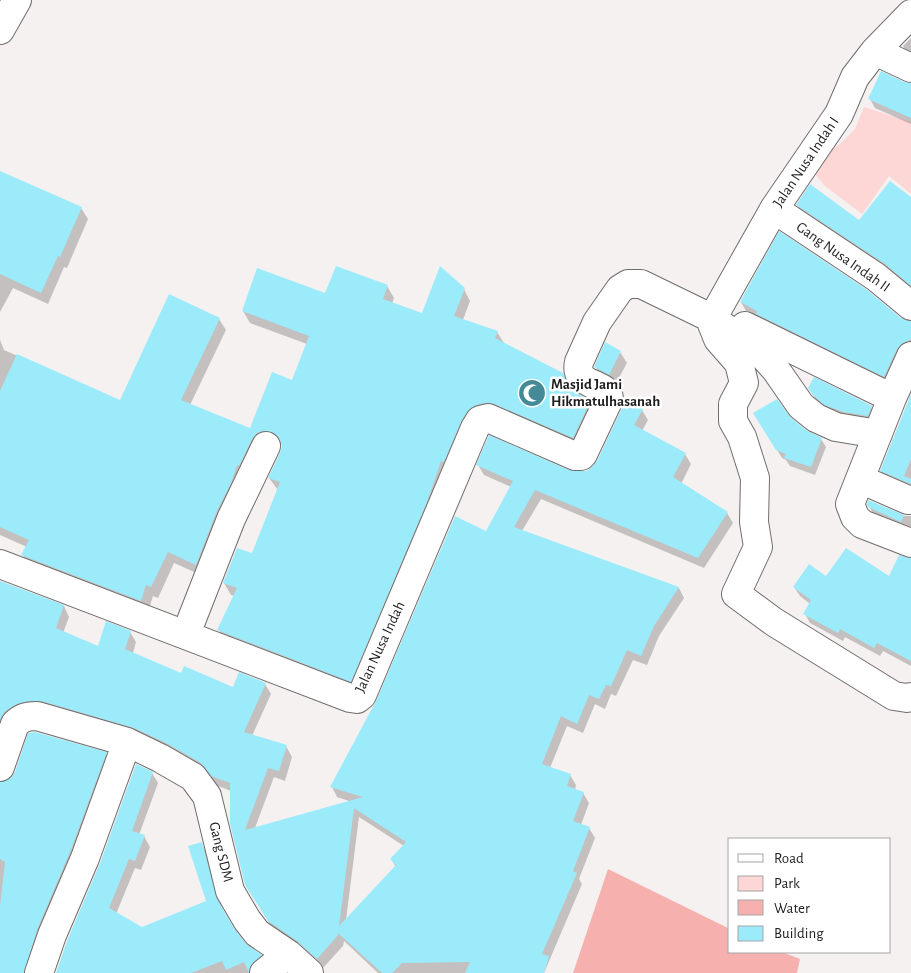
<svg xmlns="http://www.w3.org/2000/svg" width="911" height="973" font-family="'Alegreya Sans',sans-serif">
<rect width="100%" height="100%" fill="#f6f1f1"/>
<path fill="#fcd7d5" d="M864 107 911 122V194L889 176 862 214 825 186 810 168 820 154 839 145 855 129Z"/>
<path fill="#f6b1af" d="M608 869 730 929V952H782L800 959 797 973H573Z"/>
<path fill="#0003" fill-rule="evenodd" d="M911 38V57L908 55 903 46Z
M904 83 911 85V124L875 108 870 99Z
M0 172 81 208 88 219 67 268 64 267 48 304 13 288 0 312Z
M911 201V289L803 214 797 205 859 222Z
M387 286 394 298 392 304 423 314 464 289 470 301 463 320 497 332 504 343 563 374 572 390 590 401 597 413 580 449 492 414 357 693 225 642 219 630 235 596 231 595 224 583 252 555 278 490 269 478 281 453 283 445 281 444 271 442 203 576 174 563 158 598 153 596 148 612 29 567 23 555 27 547 0 535V340L4 350 120 401 219 319 226 330 190 405 250 430 293 382 307 344 250 323 243 311 326 295Z
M741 302 901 319 911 322V351L890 385 746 311Z
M620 352 627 363 615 385 602 378 596 367Z
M809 388 871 407 878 418 874 427 820 406Z
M911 397V490L887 480 881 471Z
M642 410 648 420 642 431 685 454 691 464 681 484 727 513 733 523 704 568 541 499 522 531 679 588 684 598 659 636 647 665 633 660 616 696 611 694 605 709 595 704 583 733 567 726 550 768 570 775 576 785 575 790 583 793 589 803 581 825 589 828 595 838 579 879 582 884 544 973H378L344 941 343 946 323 968 304 951 275 932 252 895 231 791 218 786 208 774 175 754 48 711 0 745V582L64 606 69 617 63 633 98 647 130 632 136 642 133 653 182 675 233 688 265 684 271 694 252 736 286 746 292 757 285 781 274 777 255 828 352 802 337 797 332 787 486 533 511 487 484 475 478 465 587 472 598 461ZM359 817 404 846 391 859 396 867 346 920Z
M755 414 806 431 821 439 826 447 815 475 790 466 786 460 782 458Z
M869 506 901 516H911V532L874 516Z
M911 559V666L883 651 880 656 845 637 843 641 810 623 805 614 810 604 800 596 794 587 827 578H890Z
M106 753 112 764 31 973H0V783Z
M152 773 158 783 139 835 144 836 150 847 141 870 135 868 116 914 142 928 207 902 201 843 207 853 222 910 244 943 261 956 266 966 258 973H57Z"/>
<path fill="#9cebfb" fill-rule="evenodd" d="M881 71 904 82 911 83V118L868 99Z
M0 171 82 207 60 257 58 256 41 293 0 274Z
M890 181 911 197V286L885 264 796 205 810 184 859 220Z
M779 231 867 290 901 318 911 321V339L902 344 897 349 884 377 756 314 757 311 740 302Z
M336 266 388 285 383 299 422 313 440 266 465 288 454 316 498 331 495 338 563 373 570 388 578 394 591 400 573 438 494 404 485 403 476 405 467 412 461 422 444 462 441 461 427 502 351 682 217 630 237 588 223 583 237 548 252 553 280 482 268 478 280 453 282 445 279 438 272 432 264 431 257 433 252 439 239 466 237 465 231 483 216 513 196 565 168 552 151 587 146 585 141 601 21 555 29 540 0 527V391L17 354 120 400 169 294 220 318 181 400 250 428 272 372 292 380 309 336 242 311 257 268 325 293Z
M605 342 621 351 609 375 594 367Z
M814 377 872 406 868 416 844 412 824 405 813 395 808 388Z
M911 394V459L904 476 911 479V484L880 471Z
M624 399 643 409 634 425 686 453 673 477 728 512 698 558 535 490 514 527 679 587 654 626 641 656 627 650 611 686 606 685 599 699 589 695 577 724 561 716 542 764 571 774 567 786 584 792 573 821 590 827 573 871 577 873 542 954 549 956 544 973H465L470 962 402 963 392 973H382L338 933V935L317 959 297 941 268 921 245 885 230 824V783L211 776 201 763 168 744 134 728 41 701H29L17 704 4 712 0 720V581L64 605 56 628 98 646 106 621 131 631 125 649 181 673 184 666 233 687 239 672 266 683 244 732 287 745 279 771 268 768 245 830 363 797 330 787 376 701 455 516 486 531 513 481 476 465 489 435 569 470 587 471 597 461 623 406ZM354 808 406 842 390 859 396 865 339 926Z
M777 399 791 418 806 430 822 438 811 467 784 458 786 454 776 450 753 413Z
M868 500 904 515 901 522 868 507 867 504Z
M846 548 889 576 899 555 911 558V661L877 643 874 648 840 629 838 633 803 614 811 600 793 587 809 564 826 576Z
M35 732 107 752 70 852 37 930 24 973H0V906L5 862 0 859V782L11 778 15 772 28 733Z
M136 764 153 772 132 831 145 835 135 861 129 859 109 908 142 927 206 901 188 846 202 842 217 899 234 928 245 943 262 955 250 967 249 973 244 962 226 970 222 961 191 973H56L67 941 100 863Z"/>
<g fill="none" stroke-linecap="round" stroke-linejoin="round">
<g stroke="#716d6c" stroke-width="30">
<path id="minor" d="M0 30 17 0
M875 51 911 68
M774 209 876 277 911 306
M711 318 716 312 774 209 839 114 855 77 875 51 911 14
M712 324 718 339 739 363 744 383 733 404V421L742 437 755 478 754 522 758 547 736 594 774 622 894 696 907 698 911 697
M745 326 892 398
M911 356 892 398 850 504 855 517 862 524 911 543
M860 479 908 500
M0 564 350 698 357 699 362 695 475 428 480 420 488 418 575 456H581L583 454 609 399C608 381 573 388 579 362L597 322 620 289 628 284H641L711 318 758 350 776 370 801 406 816 418 836 427 878 434
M186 634 231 519 266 446
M0 767 15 724C22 717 28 716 37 716L127 742 160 758 193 777 207 796 230 891 247 920 257 933 288 954 309 973
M39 973 52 935 85 858 127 742
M264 973 288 954"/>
</g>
<use href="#minor" stroke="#fff" stroke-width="28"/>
</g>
<defs>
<g id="mosque-disc" transform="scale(1.4375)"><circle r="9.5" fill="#458a97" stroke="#fff"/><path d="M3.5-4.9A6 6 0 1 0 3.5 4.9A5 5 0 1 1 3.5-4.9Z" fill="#fff"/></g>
</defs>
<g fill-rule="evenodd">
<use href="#mosque-disc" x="532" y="393"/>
</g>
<g text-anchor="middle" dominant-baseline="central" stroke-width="5" stroke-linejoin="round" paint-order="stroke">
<g font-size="15" fill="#1f1d1d" stroke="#fff">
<text transform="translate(806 162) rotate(-56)">Jalan Nusa Indah I</text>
<text transform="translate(843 257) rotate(35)">Gang Nusa Indah II</text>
<text transform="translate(380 647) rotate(-65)">Jalan Nusa Indah</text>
<text transform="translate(221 852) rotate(76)">Gang SDM</text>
</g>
<g font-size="15" font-weight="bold" fill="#1f1d1d" stroke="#fff" text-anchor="start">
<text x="551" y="384">Masjid Jami<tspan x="551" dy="17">Hikmatulhasanah</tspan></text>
</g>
</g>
<rect x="728" y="838" width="162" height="115" fill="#ffffff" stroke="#a5a5a5"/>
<rect x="738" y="854" width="25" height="8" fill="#ffffff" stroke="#a5a5a5"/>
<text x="774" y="863" font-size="15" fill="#1f1d1d">Road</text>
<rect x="738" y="876" width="25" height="15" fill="#fcd7d5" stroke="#a5a5a5"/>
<text x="774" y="888" font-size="15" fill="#1f1d1d">Park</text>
<rect x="738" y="900" width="25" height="15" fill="#f6b1af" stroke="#a5a5a5"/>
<text x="774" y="913" font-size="15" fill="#1f1d1d">Water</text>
<rect x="738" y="926" width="25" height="15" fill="#9cebfb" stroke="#a5a5a5"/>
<text x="774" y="938" font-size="15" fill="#1f1d1d">Building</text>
</svg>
